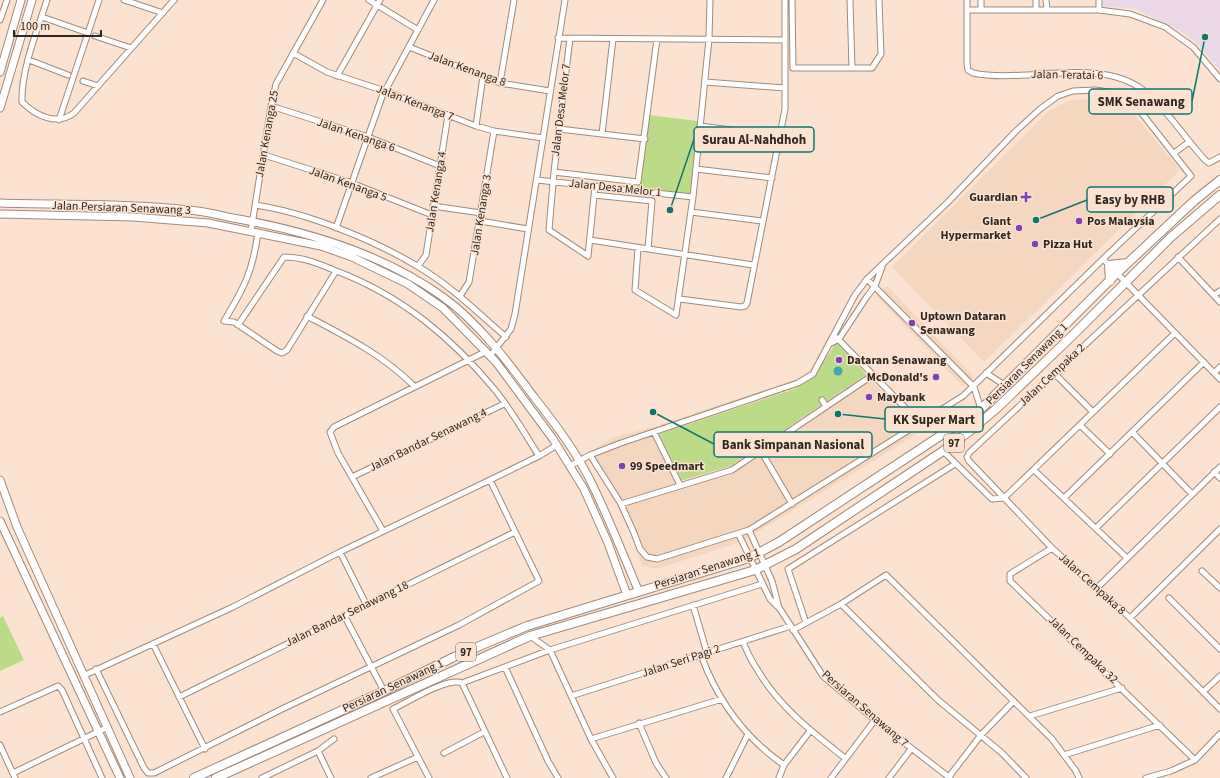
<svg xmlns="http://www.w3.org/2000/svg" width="1220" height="778" font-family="'Source Sans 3',sans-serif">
<rect width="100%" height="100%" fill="#fce3d1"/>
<path fill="#f5d6bf" d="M1097 98 1116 103 1130 110 1180 170 984 362 892 267 1049 111 1068 101Z
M887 286 974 377 963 386 876 296Z
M829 334 920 432 743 541 657 569 642 566 631 535 617 506 586 454 614 437 650 428 796 379 810 370Z"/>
<path fill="#ead8e9" d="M1103 0H1220V70L1197 43 1181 31 1136 9 1103 6Z"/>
<path fill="#bcdb89" d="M648 115 698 121 691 196 637 190Z
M837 342 866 375 730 466 682 480 659 434 795 389 813 377Z
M3 616 24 660 0 671V618Z"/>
<path fill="#40a8b4" d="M833.5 371a4.5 4.5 0 1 1 9 0a4.5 4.5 0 1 1-9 0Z"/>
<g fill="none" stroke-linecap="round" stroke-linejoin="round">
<g stroke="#a08a79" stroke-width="7">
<path id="street" d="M47 0C37 31 21 70 22 102 36 116 57 126 74 113L174 0
M124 0 163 13
M369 0 418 30
M792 0 793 68H872L881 54 879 0
M850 0 852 68
M967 0V64L968 70 973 73C1024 84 1098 56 1143 90 1167 109 1184 137 1205 160L1209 163 1220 157
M981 0V10
M1036 0V10
M1046 0 1047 10
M967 10H1099L1130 14 1165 27 1193 47 1220 79
M1099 10V0
M42 17 88 33
M0 20 7 0
M95 36 131 48
M558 38 785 40
M570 38 554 172 549 230 588 256 595 186
M409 47 500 83 550 91
M293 53 327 72 385 91 476 126 494 131 543 138
M29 60 68 75
M337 76 380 0
M83 81 98 86
M705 82 785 88
M500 83 514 0
M385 91 434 0
M271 106 368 137 440 166
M59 120 99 0
M476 126 483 76
M700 126 779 136
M559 129 645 139
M602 134 613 39
M1174 153 1189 142
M264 155 349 182 432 215
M696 169 772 178
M554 172 638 182 657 39
M537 180 693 197
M594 195 652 201 648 249
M255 205C305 212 374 240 417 266 450 285 477 312 506 337
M433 206 481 213
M691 212 762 221
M1220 219 969 453 967 457 969 461 1052 548 1130 618 1220 709
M480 221 528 229
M336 228 384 91
M251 231 271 106 276 84 323 0
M258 232C253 271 244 288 224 321L234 322 277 351 282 353 287 350 336 271
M590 240 753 265
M638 248 635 290 676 315 693 197 709 39 710 0
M1178 257 1220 302
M1103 259 1220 379
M418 266 426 255 448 115
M867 279 974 387 981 409
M1214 295 1220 291
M460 296 469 282 494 131
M680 299 741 307 745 306 747 303 785 109V0
M307 316C345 336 383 355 414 386
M238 325 284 257C305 257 321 265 339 272 403 297 452 338 495 390 512 411 525 434 539 456
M837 338 920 423
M490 356 511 329 515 314 565 0
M986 373 1006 386
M1054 373 1093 412
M1214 373 1220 367
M822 400 826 406
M1080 425 1110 454
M654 432 680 485
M1132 432 1192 494
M761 451 792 504
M943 451 992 499 1004 498 1175 333
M590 455 621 504 634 533 640 549 647 557 657 559 749 530 963 396 1103 259 1191 176 1133 102 1116 93 1095 90 1073 91 1058 96 1040 109 1015 132 947 203 867 279 855 295 829 344
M570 466 590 455 621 443 798 383 813 374 829 344 839 339 866 298 875 286 882 267
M1034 470 1127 558
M1214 472 1220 478
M352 477 504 404
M1064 498 1204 362
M621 504 732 470 873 375
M1096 528 1220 407
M749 530 772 581 779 608
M383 531 338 453 330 432 334 427 485 352
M739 535 770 599 780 609 823 676 875 720 950 778
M1052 548 1010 574V581L1195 760
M340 552 366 604
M1202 571 1220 588
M1097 588 1220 467
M1169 598 1220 649
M841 604 938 700 1002 753 1026 778
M693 605 707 653
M344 615 384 691
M1130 618 1220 529
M806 623 788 569 955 464
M793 630 841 604 886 575 1052 739 1076 771 1079 778
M530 636 550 650 591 739 613 778
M743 642C747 651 751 661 757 669 778 706 812 732 845 758
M153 644 205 749
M701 655C717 699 745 738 784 765
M505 667 548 761 558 778
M96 669 144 768 148 773H154L282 709 459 625 539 581 490 480
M85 675 233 607 340 552 490 480 539 456 557 445
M462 683 507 778
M1203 692 1220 676
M571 696 791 626
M179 697 515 532
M0 712 58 686 62 690 102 778
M1030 716 1122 688
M639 723 656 763 666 778
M591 739 722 699
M0 745 15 778
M318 751 331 778
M444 753 484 732
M1064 755 1160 725
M13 773 108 727
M262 778 318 751 334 739
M371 778 418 757
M429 778 393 709C408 702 447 677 462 683L550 650 762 584
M726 778 748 734
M779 778 784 765 810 731
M831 778 875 720
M889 778 911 749
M948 778 981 735 1014 701
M1146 778 1171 771 1195 760 1220 734"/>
</g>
<g stroke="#a08a79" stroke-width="9">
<path id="secondary" d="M0 72 21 0
M0 108 32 0
M0 203C63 205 127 203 189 210 204 211 219 215 233 218 307 231 382 253 443 297 478 322 509 363 534 397 556 425 578 454 593 486 610 521 624 557 639 592
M0 214 133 217 208 223 321 246 352 257 408 284 443 308 496 362 553 439 584 489 608 543 627 595
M0 480 17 527 130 778
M0 521 120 778"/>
</g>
<g stroke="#a08a79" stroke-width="10">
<path id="primary" d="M1110 281 1109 265 1128 263
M194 778 384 691 456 656 527 626 749 558 779 542 981 409 1117 273 1194 201 1220 180
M216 778 530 636 755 570 796 549 943 451 971 430 996 409 1075 333 1171 237 1220 195"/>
</g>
<use href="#street" stroke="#fff" stroke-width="5"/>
<use href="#secondary" stroke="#fff" stroke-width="7"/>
<use href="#primary" stroke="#fff" stroke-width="8"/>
</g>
<g fill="#8041b6" stroke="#fce3d1" stroke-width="1.5">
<path d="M1024 191h4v4h4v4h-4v4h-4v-4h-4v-4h4z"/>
<circle cx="1079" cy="221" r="4"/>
<circle cx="1019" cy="228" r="4"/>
<circle cx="1035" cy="244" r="4"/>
<circle cx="912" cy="323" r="4"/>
<circle cx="839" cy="360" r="4"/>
<circle cx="936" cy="377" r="4"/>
<circle cx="869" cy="397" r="4"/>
<circle cx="622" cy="466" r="4"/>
</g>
<g text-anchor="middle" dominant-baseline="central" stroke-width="3" stroke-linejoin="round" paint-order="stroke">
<g fill="#fce3d1" stroke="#6d5f55" stroke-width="1">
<rect x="944" y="434" width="20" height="18" rx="3"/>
<rect x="456" y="643" width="20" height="18" rx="3"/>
</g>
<g font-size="11" font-weight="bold" fill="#302720">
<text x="954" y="443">97</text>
<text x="466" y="652">97</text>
</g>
<g font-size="12" fill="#302720" stroke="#fce3d1">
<text transform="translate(467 69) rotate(20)">Jalan Kenanga 8</text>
<text transform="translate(1067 75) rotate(1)">Jalan Teratai 6</text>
<text transform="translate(415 103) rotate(21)">Jalan Kenanga 7</text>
<text transform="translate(561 110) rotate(-83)">Jalan Desa Melor 7</text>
<text transform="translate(267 134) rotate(-80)">Jalan Kenanga 25</text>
<text transform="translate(356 135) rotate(19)">Jalan Kenanga 6</text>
<text transform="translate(348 184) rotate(20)">Jalan Kenanga 5</text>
<text transform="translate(615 188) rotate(6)">Jalan Desa Melor 1</text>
<text transform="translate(436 192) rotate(-81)">Jalan Kenanga 4</text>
<text transform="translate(121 208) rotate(2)">Jalan Persiaran Senawang 3</text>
<text transform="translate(481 215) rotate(-81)">Jalan Kenanga 3</text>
<text transform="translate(1027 364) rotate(-45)">Persiaran Senawang 1</text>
<text transform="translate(1052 375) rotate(-43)">Jalan Cempaka 2</text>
<text transform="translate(428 440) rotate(-26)">Jalan Bandar Senawang 4</text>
<text transform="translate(707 569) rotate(-18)">Persiaran Senawang 1</text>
<text transform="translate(1092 584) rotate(42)">Jalan Cempaka 8</text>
<text transform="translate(347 614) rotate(-26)">Jalan Bandar Senawang 18</text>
<text transform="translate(1083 650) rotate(44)">Jalan Cempaka 32</text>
<text transform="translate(681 661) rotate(-18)">Jalan Seri Pagi 2</text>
<text transform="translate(393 686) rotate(-25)">Persiaran Senawang 1</text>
<text transform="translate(865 709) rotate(41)">Persiaran Senawang 7</text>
</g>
<g font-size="12" font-weight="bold" fill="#302720" stroke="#fce3d1" text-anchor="start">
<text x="1018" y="197" text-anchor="end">Guardian</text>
<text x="1011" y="221" text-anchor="end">Giant<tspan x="1011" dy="14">Hypermarket</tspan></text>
<text x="1087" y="221">Pos Malaysia</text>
<text x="1043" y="244">Pizza Hut</text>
<text x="920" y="316">Uptown Dataran<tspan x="920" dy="14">Senawang</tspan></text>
<text x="847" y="360">Dataran Senawang</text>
<text x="928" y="377" text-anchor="end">McDonald's</text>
<text x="877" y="397">Maybank</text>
<text x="630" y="466">99 Speedmart</text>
</g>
</g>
<path fill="none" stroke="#0f766e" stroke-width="1.5" d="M1205 37L1192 101M670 210L694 139M1036 220L1087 200M838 414L885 419M653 412L714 444"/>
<g fill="#0f766e" stroke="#fce3d1" stroke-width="1.5">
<circle cx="1205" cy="37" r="4"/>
<circle cx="670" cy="210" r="4"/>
<circle cx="1036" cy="220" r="4"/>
<circle cx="838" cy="414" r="4"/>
<circle cx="653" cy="412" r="4"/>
</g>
<g fill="#fce3d1" stroke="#0f766e" stroke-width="1.5">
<rect x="1089" y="89" width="103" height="25" rx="4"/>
<rect x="694" y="127" width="120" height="25" rx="4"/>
<rect x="1087" y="187" width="86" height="25" rx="4"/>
<rect x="885" y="407" width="98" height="25" rx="4"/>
<rect x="714" y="432" width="158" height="25" rx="4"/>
</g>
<g font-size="13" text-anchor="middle" font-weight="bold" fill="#302720">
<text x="1141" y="106">SMK Senawang</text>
<text x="754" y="144">Surau Al-Nahdhoh</text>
<text x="1130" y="204">Easy by RHB</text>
<text x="934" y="424">KK Super Mart</text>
<text x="793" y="449">Bank Simpanan Nasional</text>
</g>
<path d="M14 30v6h87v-6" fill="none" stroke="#302720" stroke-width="2"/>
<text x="20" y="30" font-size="12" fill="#302720" stroke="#fce3d1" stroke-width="3" paint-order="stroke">100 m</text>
</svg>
